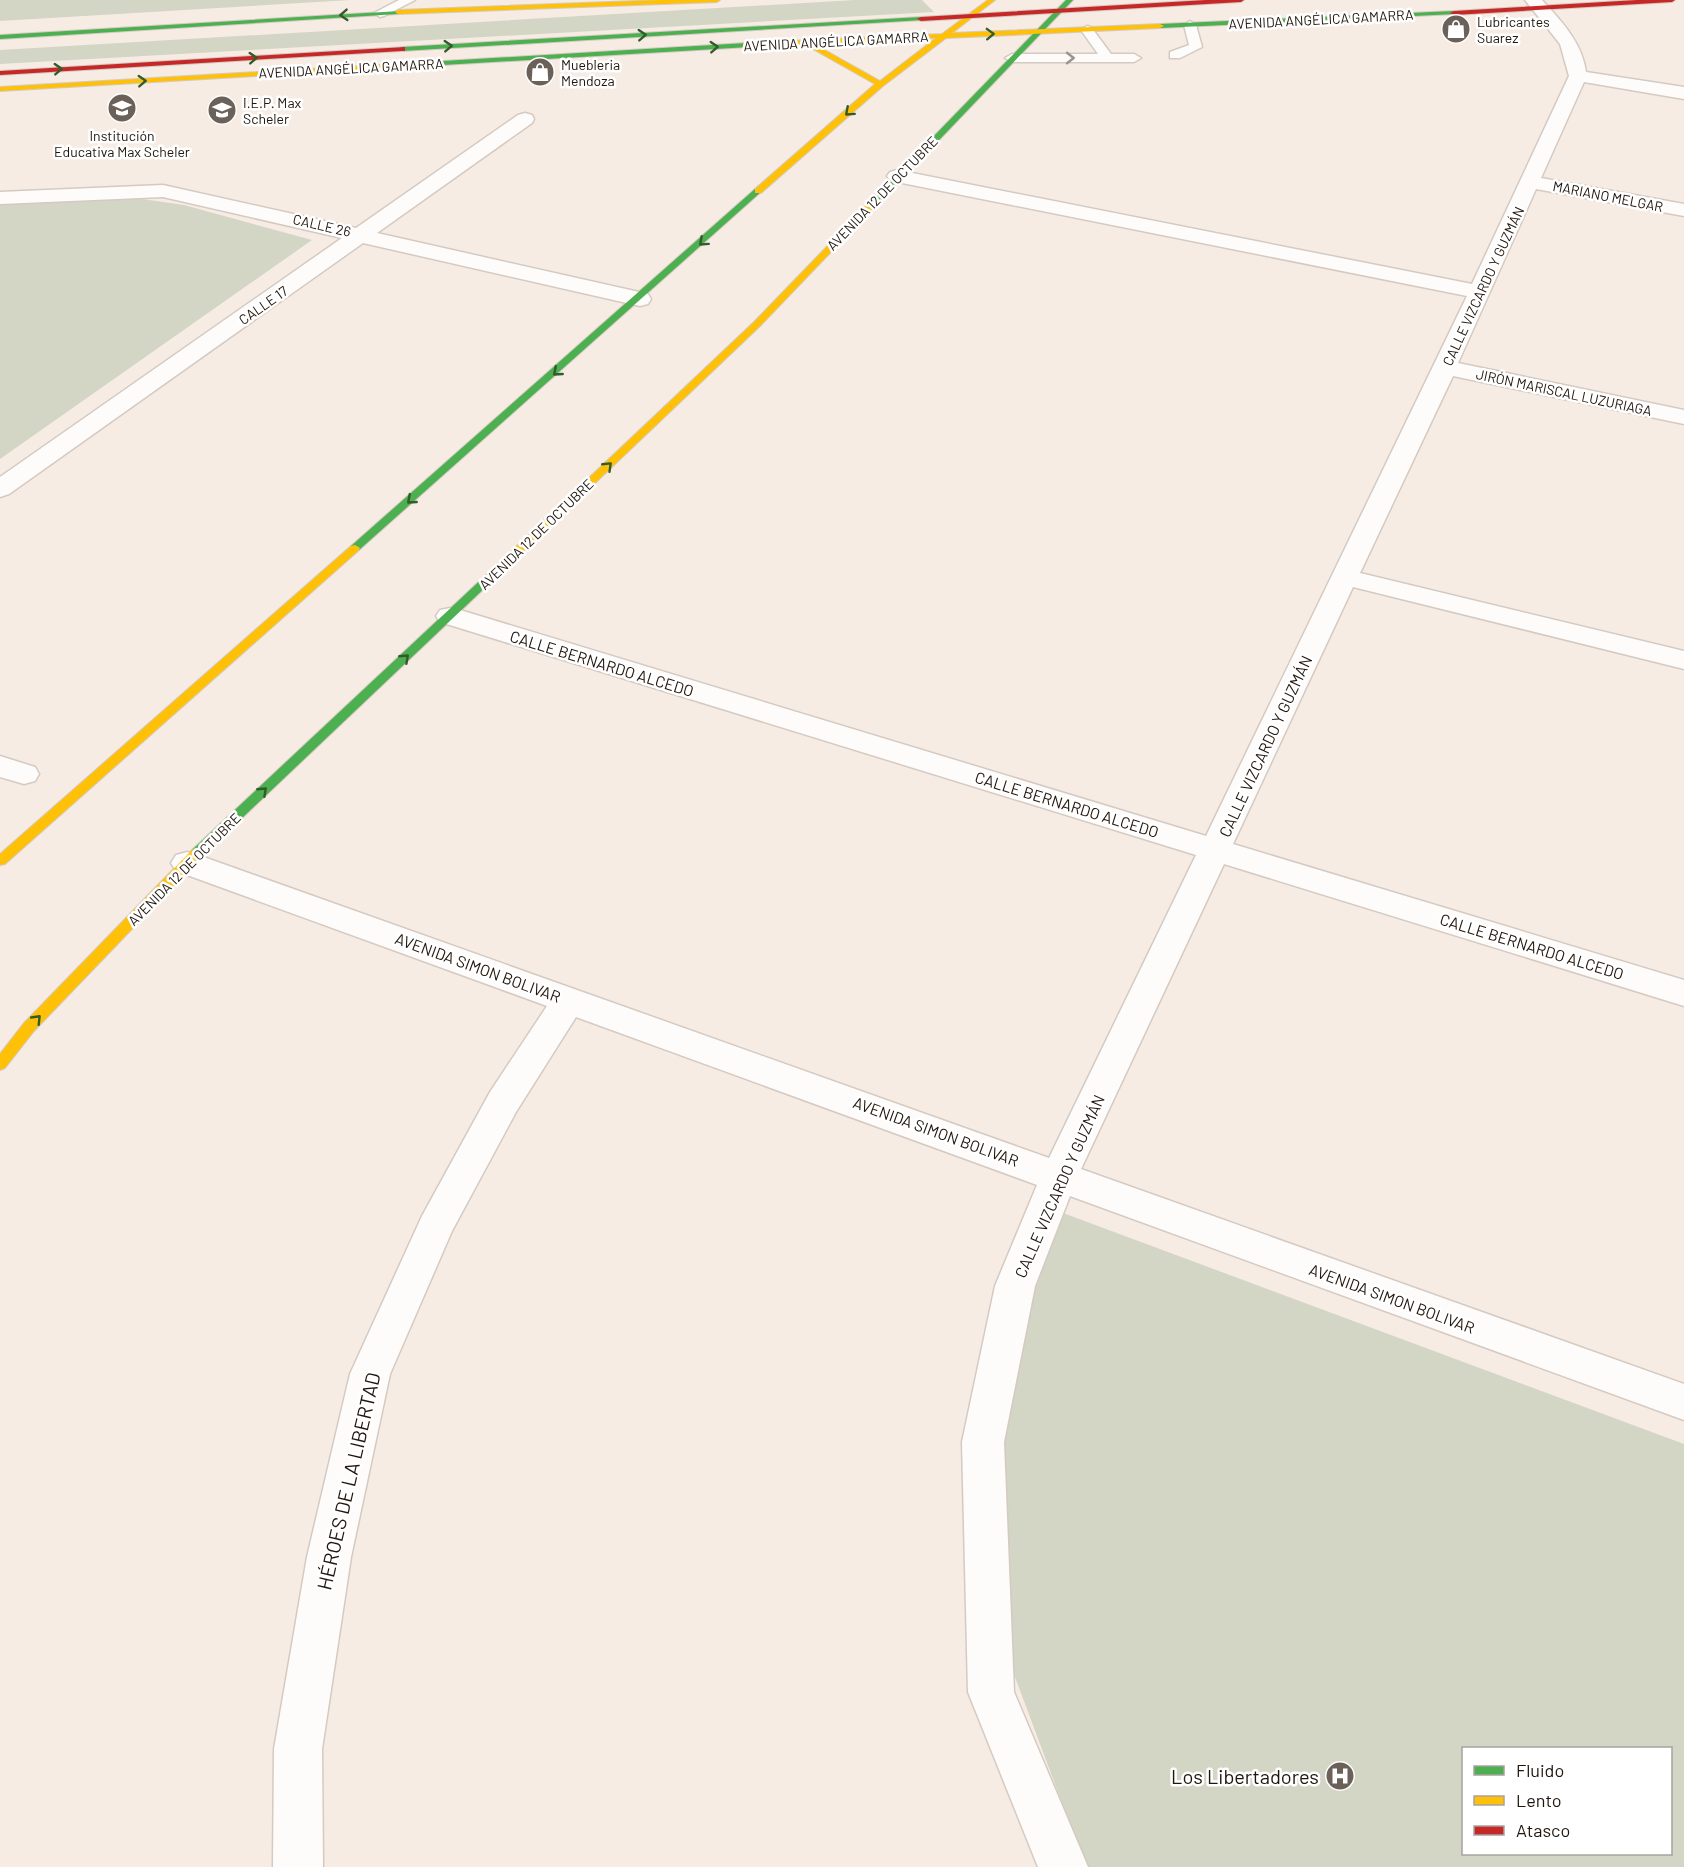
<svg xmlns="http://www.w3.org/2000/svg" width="1684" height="1867" font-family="Barlow,sans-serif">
<rect width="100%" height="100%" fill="#f6ece4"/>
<path fill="#d3d5c5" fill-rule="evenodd" d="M0 0H351L0 21Z
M855 0H922L934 12 0 64V50Z
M128 197 184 205 312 240 0 459V204Z
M1055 1210 1684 1444V1867H1086L1000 1637 995 1395ZM1464 1748H1670V1854H1464Z"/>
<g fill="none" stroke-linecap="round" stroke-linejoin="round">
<g stroke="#d4cac2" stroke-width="3">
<path id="lane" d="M399 0H415L384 16 380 17 374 13Z
M1190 21 1196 25 1202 47 1180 58H1170V52L1189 45 1184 25Z
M1087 26 1091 27 1111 54H1134L1141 58 1134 62H1012L1005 58 1012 54H1098L1081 30Z"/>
</g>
<g stroke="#d4cac2" stroke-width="3">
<path id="street" d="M1525 0H1542C1561 21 1582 42 1586 72L1684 87V99L1584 82 1541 178 1684 204V216L1536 189 1458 363 1684 410V424L1453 376 1360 573 1684 651V669L1353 587 1233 844 1684 980V1006L1224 864 1081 1169 1684 1384V1420L1070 1196 1035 1286 1004 1442 1014 1692 1088 1867H1038L968 1692 962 1442 995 1286 1037 1185 576 1017 516 1112 452 1231 390 1374 351 1557 322 1749 323 1867H273L274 1749 307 1557 350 1374 422 1216 490 1092 547 1006 176 871 171 863 176 855 187 852 198 855 1049 1158 1196 855 440 622 436 616 440 610 450 608 460 610 1206 836 1467 296 897 182 890 180 887 176 890 172 897 170 1472 284 1569 76 1560 44Z
M525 113 532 115 534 119 532 123 377 233 648 294 651 299 648 304 640 306 363 243 9 494 0 497V477L342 238 163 197 0 204V192L163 185 356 228 518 115Z
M0 756 35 767 39 774 35 781 24 784 0 777Z"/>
</g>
<g stroke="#d4cac2" stroke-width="2">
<path id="fast" d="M1066 0H1073L875 207H869V203Z
M400 11 398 14 0 39V35Z
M1454 11 1456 14 1160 28 1156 26 1160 24Z
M921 17 925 19 923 20 402 51 398 49 402 47Z
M746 43H749V47L426 66 422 64 426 62Z
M755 189 762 191 359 550H351V546Z
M506 559 511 562 510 564 202 856H192L191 853 192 850 502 560Z"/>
</g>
<g stroke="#d4cac2" stroke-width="2">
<path id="slow" d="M662 0H720L717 2 398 14 395 12 398 10Z
M988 0H995L952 33 1160 24 1164 26 1160 28 946 38 883 86 761 193H755V189L875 84 804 44 746 47H743V43L942 34ZM936 38 880 81 814 44Z
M429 62 430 64 426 66 0 91V87Z
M869 203 876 205 760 326 510 564H502V560L754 322Z
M355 545 360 548 359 550 5 864 0 865V854L351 546Z
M197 849 202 850 203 853 202 856 34 1031 5 1068 0 1070V1054L24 1023 192 850Z"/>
</g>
<g stroke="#d4cac2" stroke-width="2">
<path id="jam" d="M1206 0H1244L1241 2 921 21 917 19 921 17Z
M1637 0H1675L1672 2 1454 15 1450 13 1454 11Z
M405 47V51H402L0 75V71Z"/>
</g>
<use href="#lane" fill="#fefcfb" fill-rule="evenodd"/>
<use href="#street" fill="#fefcfb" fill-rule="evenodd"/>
<use href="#fast" fill="#4caf50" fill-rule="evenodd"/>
<use href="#slow" fill="#ffc107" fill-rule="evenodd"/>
<use href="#jam" fill="#c62828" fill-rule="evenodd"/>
</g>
<defs><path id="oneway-chevron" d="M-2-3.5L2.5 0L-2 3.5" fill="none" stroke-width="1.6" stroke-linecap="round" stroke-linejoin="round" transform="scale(1.5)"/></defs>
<g stroke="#345b2b">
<use href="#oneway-chevron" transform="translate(344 15) rotate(176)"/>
<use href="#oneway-chevron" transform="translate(990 34) rotate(-2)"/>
<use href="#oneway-chevron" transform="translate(642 35) rotate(-3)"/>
<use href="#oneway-chevron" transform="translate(448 46) rotate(-3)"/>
<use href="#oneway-chevron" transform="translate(714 47) rotate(-3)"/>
<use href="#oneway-chevron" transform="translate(253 58) rotate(-3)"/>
<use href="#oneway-chevron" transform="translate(58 69) rotate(-3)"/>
<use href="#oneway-chevron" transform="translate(142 81) rotate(-3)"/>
<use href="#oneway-chevron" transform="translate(849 112) rotate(138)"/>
<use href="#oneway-chevron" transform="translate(703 242) rotate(138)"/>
<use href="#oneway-chevron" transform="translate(557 372) rotate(139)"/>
<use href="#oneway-chevron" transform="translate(608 466) rotate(-44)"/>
<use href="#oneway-chevron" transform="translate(411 500) rotate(139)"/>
<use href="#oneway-chevron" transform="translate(405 658) rotate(-43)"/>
<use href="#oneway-chevron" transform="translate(263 791) rotate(-43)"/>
<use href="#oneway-chevron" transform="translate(37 1019) rotate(-46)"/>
</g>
<use stroke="#9a9490" href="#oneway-chevron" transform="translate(1070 58)"/>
<defs>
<g id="shop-disc" transform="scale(1.5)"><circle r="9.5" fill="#6b6158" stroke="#fff"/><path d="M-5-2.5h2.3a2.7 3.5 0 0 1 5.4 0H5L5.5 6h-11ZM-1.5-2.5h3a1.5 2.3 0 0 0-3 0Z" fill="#fff"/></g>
<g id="school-disc" transform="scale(1.5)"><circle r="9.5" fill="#6b6158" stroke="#fff"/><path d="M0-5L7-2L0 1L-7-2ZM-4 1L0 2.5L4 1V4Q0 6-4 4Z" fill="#fff"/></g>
<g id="hospital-disc" transform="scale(1.5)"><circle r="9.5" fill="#6b6158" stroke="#fff"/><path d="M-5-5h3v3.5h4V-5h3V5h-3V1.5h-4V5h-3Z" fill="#fff"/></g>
</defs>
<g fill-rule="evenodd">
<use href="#shop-disc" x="1456" y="29"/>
<use href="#shop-disc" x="540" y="72"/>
<use href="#school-disc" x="122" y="108"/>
<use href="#school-disc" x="222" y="110"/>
<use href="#hospital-disc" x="1340" y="1776"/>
</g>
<g text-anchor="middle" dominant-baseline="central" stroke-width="5" stroke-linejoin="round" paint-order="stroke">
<g font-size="14" fill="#20160d" stroke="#fff">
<text transform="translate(1321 19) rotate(-3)">AVENIDA ANGÉLICA GAMARRA</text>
<text transform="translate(836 41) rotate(-3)">AVENIDA ANGÉLICA GAMARRA</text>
<text transform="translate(351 68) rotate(-3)">AVENIDA ANGÉLICA GAMARRA</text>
<text transform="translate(882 193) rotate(-46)">AVENIDA 12 DE OCTUBRE</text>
<text transform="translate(1608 196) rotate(11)">MARIANO MELGAR</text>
<text transform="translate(322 225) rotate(13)">CALLE 26</text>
<text transform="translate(1483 286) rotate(-65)">CALLE VIZCARDO Y GUZMÁN</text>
<text transform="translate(263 305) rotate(-35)">CALLE 17</text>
<text transform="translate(1564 392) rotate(12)">JIRÓN MARISCAL LUZURIAGA</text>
<text transform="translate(536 534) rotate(-44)">AVENIDA 12 DE OCTUBRE</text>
<text transform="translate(184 869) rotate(-45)">AVENIDA 12 DE OCTUBRE</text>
</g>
<g font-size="14" fill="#20160d" stroke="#fff" text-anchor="start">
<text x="1477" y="21">Lubricantes<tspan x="1477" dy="16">Suarez</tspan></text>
<text x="561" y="64">Muebleria<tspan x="561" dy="16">Mendoza</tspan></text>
<text x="243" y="102">I.E.P. Max<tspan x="243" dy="16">Scheler</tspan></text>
<text x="122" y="135" text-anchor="middle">Institución<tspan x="122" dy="16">Educativa Max Scheler</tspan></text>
</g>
<g font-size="16" fill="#20160d" stroke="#fff">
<text transform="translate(602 663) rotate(17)">CALLE BERNARDO ALCEDO</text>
<text transform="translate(1265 746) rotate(-65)">CALLE VIZCARDO Y GUZMÁN</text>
<text transform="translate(1067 804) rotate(17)">CALLE BERNARDO ALCEDO</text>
<text transform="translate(1532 946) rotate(17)">CALLE BERNARDO ALCEDO</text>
<text transform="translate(478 967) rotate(20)">AVENIDA SIMON BOLIVAR</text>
<text transform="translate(936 1131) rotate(20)">AVENIDA SIMON BOLIVAR</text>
<text transform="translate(1059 1186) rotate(-66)">CALLE VIZCARDO Y GUZMÁN</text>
<text transform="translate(1392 1298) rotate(20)">AVENIDA SIMON BOLIVAR</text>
</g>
<g font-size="20" fill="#20160d" stroke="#fff">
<text transform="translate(348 1481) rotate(-77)">HÉROES DE LA LIBERTAD</text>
</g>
<g font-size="20" fill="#20160d" stroke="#fff" text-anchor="end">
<text x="1319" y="1776">Los Libertadores</text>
</g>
</g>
<rect x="1462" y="1747" width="210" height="108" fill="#ffffff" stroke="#a6a29e" stroke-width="1.5"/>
<rect x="1474" y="1766" width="30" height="9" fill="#4caf50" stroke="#a6a29e" stroke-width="1.5"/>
<text x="1516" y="1777" font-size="18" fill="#20160d">Fluido</text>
<rect x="1474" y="1796" width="30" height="9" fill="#ffc107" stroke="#a6a29e" stroke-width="1.5"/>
<text x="1516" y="1807" font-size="18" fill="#20160d">Lento</text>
<rect x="1474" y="1826" width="30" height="9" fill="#c62828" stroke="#a6a29e" stroke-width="1.5"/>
<text x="1516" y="1837" font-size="18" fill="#20160d">Atasco</text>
</svg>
